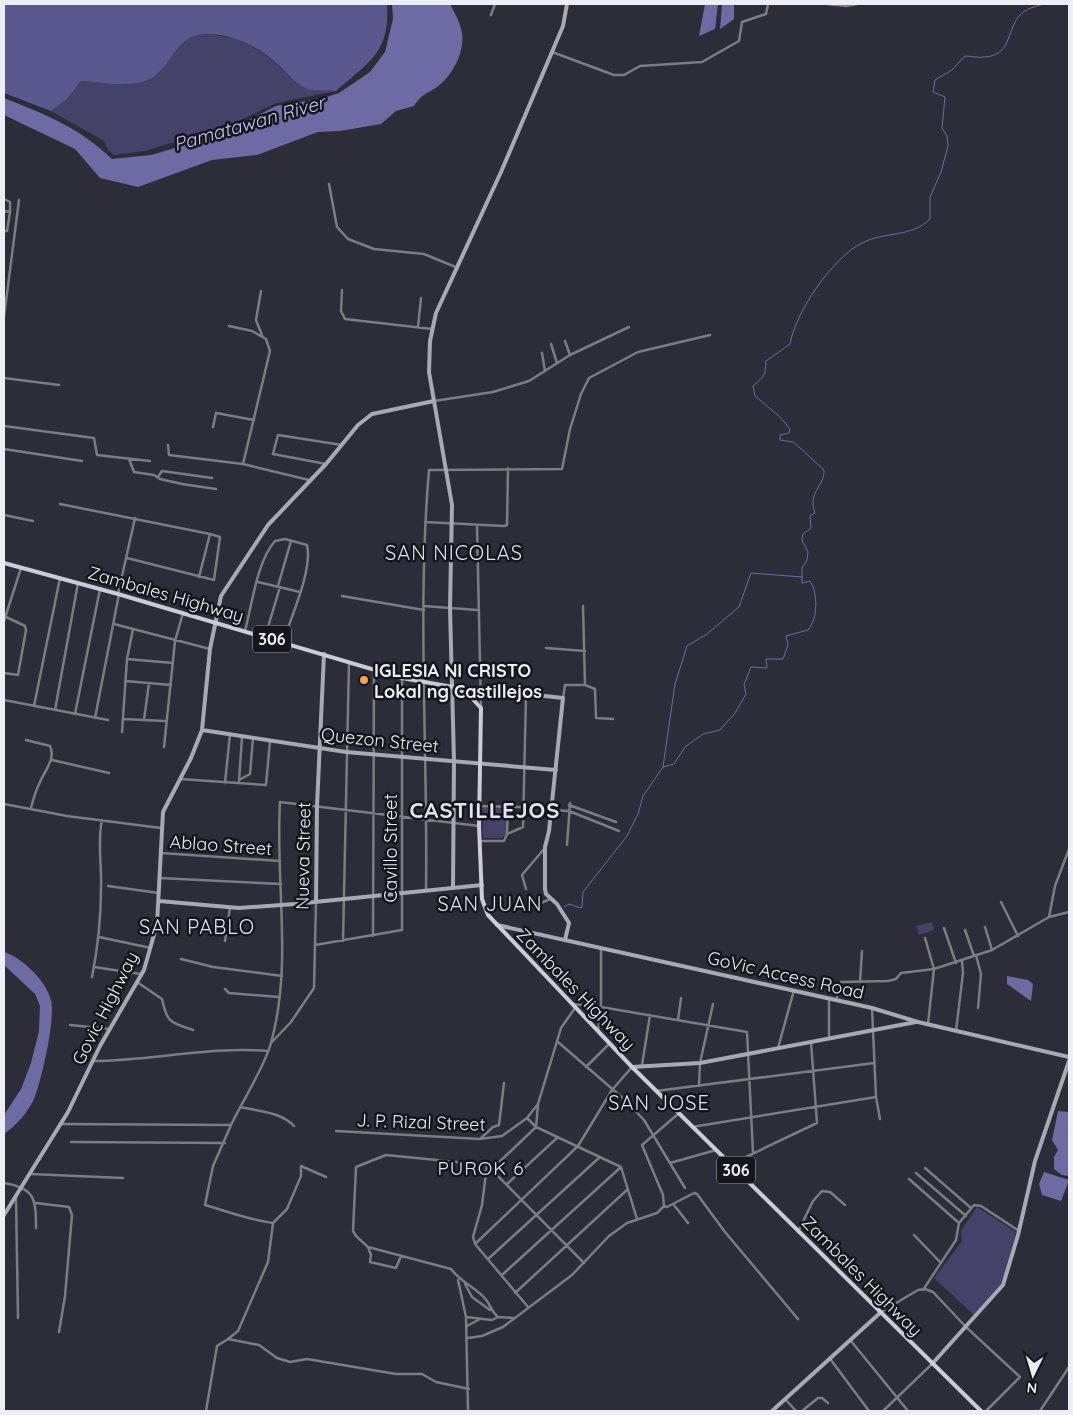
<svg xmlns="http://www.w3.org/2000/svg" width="1073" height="1415" font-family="Quicksand,sans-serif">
<rect width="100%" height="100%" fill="#2d2c39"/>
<path fill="#444268" d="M208 34 241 39 274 61 304 88 336 91 276 103 235 123 145 151 114 155 108 150 104 141 51 111 67 99 81 81 129 85 175 50 185 40 194 35Z
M482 806 506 807V834L502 838H483Z
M932 922 934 930 919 935 916 926Z
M977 1207 1016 1232 1001 1286 975 1316 934 1278 962 1241 961 1231Z"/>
<path fill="#5b578f" d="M4 4H387C390 53 369 62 336 91 327 90 310 92 303 87 295 82 287 73 280 66 260 48 237 35 209 34 172 32 174 71 145 81 125 88 103 82 81 81L67 99 51 111 4 93Z"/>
<path fill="#6e6aa4" d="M392 4H450C454 12 459 20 461 29 467 48 453 76 437 87 425 95 422 94 414 106L396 111 381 124 340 131 318 132 257 155 212 160 138 187 100 178 75 149 4 115V98C45 114 80 128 112 159L151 155 175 148 200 136 237 126 276 106 320 99 339 93 370 72 385 52 393 19Z
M705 4H718L715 29 699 36Z
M722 4H734V19L720 29Z
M4 952C23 958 46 981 51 1000 56 1018 41 1082 34 1099 28 1112 16 1126 4 1134V1115L21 1089 31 1063 39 1031 40 1006 35 994 4 965Z
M1007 976 1028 980 1033 984 1031 1001 1007 984Z
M1058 1111 1069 1112V1176L1062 1175 1054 1169V1157L1058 1150 1052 1140Z
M1044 1172 1069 1180 1061 1201 1042 1195 1039 1184Z"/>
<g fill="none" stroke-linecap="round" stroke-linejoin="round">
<path stroke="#6e6aa4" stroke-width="1" d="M663 767 674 764 685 747 703 734 720 730 735 713 746 694 744 685 751 667 767 668 766 659H783L788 645 786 636 808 630C818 619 818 593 810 581L802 583V568L807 560 808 552 802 540 803 534 811 528 810 516 815 513C807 492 825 486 824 470L798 446 793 442 780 440V435L789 433 790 429 779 416 755 396 753 386C765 375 765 377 766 361L790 344C795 313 833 257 862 243 885 231 911 238 930 219V197L941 172 948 146 947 136 942 128 945 97 933 92 935 80 952 70 965 56C971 56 978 58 985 57 1011 55 1006 33 1019 16 1025 9 1034 7 1043 4
M564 907 569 904 581 908 582 907 583 892 627 836 638 814 643 796 663 767 675 684 687 646 707 634 739 607 751 573 802 577"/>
<path stroke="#7c7c83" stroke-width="2.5" d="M827 4 846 6 857 4
M491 15 495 4
M552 52 614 75H624L640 66 702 62 739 41 742 22 766 14 768 4
M329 184 337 227 348 239 374 249 424 254 458 268
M4 199 10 202V212
M4 211 10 212 7 231H4
M342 290 341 311 345 319 432 329
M261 291 256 320 262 335
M4 317 19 200
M229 326 252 331 266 339 270 351 243 464 309 480
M418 327 421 298
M565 341 570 355
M551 344 557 363
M542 353 545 371
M4 378 59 385
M434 401 493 392 529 381 570 355 629 327
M4 426 94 438 97 455 150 461
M213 427 216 413 254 420
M168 445 169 455 243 464
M4 449 82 461
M129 459 134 472 154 475 160 479 182 484 216 489
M326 464 273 454 278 435 342 445
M158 477 162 471 212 478
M60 504 210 534 199 577
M4 515 33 521
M425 522 504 526 507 525 508 468
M477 525 481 708
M127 558 214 580 220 537 210 534
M258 582 300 592
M278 586 291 541
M118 594 135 518
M342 596 424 610
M424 606 477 610
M583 606 585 685 595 689 596 718 613 719
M4 616 25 626 26 630 18 675 4 673
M4 621 21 568
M114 624 210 649
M245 631C252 605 257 561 275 541L285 539 307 545C313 569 291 617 283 642
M265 637 280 587
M546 648 585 651
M127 659 173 663
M125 681 171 685
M563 698 565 685H584
M4 700 108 720
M34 706 60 578
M55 710 78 583
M75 714 100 589
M95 718 119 594
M123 719 165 721
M144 720 149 683
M122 732 127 659 133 629
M26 740 50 746C56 759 45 770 40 782 36 790 33 800 31 808
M164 747 175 641 183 613
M52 760 109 773
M180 779 266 785 270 741
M239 780 250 774 253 738
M239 781 242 737
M225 783 230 734
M4 804 67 816 161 828
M569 805 616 822
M479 806 524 807
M551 810 569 811 619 831
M507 834 523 827 526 695
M480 841H504L507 834 508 807
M567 845 570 803
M161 853 280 861
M159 878 281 884
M108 886 159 893
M526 889 522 875 544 849
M426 890C428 750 417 609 429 470L562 469 570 429 581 394 589 378 638 352 710 335
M1001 902 1018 936
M532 907 550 899
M1049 917 1055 886 1069 849
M985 927 992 950
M944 928 956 963
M965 930 974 956
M373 936 374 671
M99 937 151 948
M925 938 934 969 928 1024
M225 941 230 907
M343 941 349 662
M315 945 402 930V678
M976 955 981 974 978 1008
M181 959 213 967 282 976
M94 967 141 974
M92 977C98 947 101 917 101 887 102 865 97 842 102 820
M137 982 162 999C167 1023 170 1022 193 1030
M860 982 862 951
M225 989 229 993 279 997
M829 998V1039
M836 1000 841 982 888 981 896 979 901 973 934 969 992 950 1049 917 1069 912
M572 1004 601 1007 747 1032 753 1153
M872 1008 876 1097 880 1119
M678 1020 681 998
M70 1025 110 1029
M598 1031 601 1007V949
M956 1031 963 973 962 961
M272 1042 291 1022 314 988 316 902
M558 1042 625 1100 644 1120 685 1188
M778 1048 794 990
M93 1061C151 1061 210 1046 268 1051
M642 1065 650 1015
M586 1067 609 1044
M699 1085 700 1063 713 1004
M656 1091 874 1063
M240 1107C258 1111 281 1112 294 1126
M527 1118 535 1126
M60 1124 231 1125C242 1102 265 1066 271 1043 293 963 275 883 280 802L479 826
M231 1125 213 1166 205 1205C229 1212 250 1220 273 1223L287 1209 301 1176V1166L326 1177
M536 1127 538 1105
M692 1127 876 1097
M336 1131 480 1139 502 1136 527 1118 538 1104 561 1028 575 1008
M481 1138 493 1127 499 1125 504 1083
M71 1142 225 1143
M670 1163 716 1150
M731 1164 817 1123 811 1042
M487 1165 482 1205 473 1237 475 1244 528 1307
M493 1168 536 1127 621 1167 637 1219
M925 1168 971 1208
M916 1173 966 1216
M30 1174 123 1178
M909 1179 959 1223
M4 1183C35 1188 36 1199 36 1228
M507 1184 558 1137
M16 1198 18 1318
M36 1203 69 1207 72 1215 65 1296 59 1332
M674 1205 688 1223
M664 1206 667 1207 694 1193 697 1194 725 1232 798 1319
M798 1232 813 1201 822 1191 830 1192 845 1205
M914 1235 941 1263
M475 1244 578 1146 612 1090 632 1067
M368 1247 371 1255 370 1262 396 1268 401 1256
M488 1259 600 1157
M502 1275 621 1167
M458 1280 466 1317 468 1411
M465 1284 472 1297 490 1310
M923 1290 956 1240 959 1223 974 1205 981 1206 1019 1231
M515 1293 628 1189
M881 1312 918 1290 925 1289 933 1292 966 1327 1020 1377 986 1411
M466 1317 492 1320 498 1317
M514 1318 498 1317C492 1312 491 1307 487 1301 479 1289 461 1283 451 1269L368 1247 356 1236 353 1231 356 1167 386 1155 487 1165 584 1263
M467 1326 480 1319
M468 1338 482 1336 503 1327 572 1275 609 1236 627 1223 657 1213 664 1206 663 1195 642 1145 678 1114
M228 1339 238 1331 268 1262 273 1223
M851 1341 908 1411
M831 1360 869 1411
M785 1399 796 1411
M206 1411 217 1346 228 1339 259 1345 277 1358 290 1362 307 1359 396 1374H422L436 1382 469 1389
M802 1411 818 1398H822L828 1403
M883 1411 932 1364
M1040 1411 1069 1367"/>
<path stroke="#a9a9b4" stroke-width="4" d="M461 690 479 689 563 698 549 831 545 847V889L546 894 557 904 569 923 565 940
M202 730 346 752 556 770
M453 888 454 761 450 608 452 505 429 372 430 341 436 313 501 172 563 26 567 4
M159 901 239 908 295 904 482 885
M316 902 317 806 324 654
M497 925 872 1008 918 1022 1069 1057
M632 1067 700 1063 916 1022
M4 1215 68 1112 100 1046 144 970 157 924 163 812 191 758 202 730 210 649 221 596 268 525 326 464 358 425 372 414 434 401
M932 1364 1003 1285 1018 1235 1035 1161 1069 1061
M772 1411 880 1313"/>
<path stroke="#cbcbd9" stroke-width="4" d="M4 563 118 594 402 678 453 687 468 694 481 708 479 826 482 899 488 915 632 1067 981 1411"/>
</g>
<circle fill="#f9a04d" stroke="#15151b" stroke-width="2" cx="364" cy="680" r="5"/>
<g text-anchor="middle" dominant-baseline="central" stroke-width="5" stroke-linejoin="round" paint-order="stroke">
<g fill="#15151b" stroke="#acacb4" stroke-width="1">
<rect x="253" y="625.5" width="38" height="27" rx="4"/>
<rect x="717" y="1156.5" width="38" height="27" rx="4"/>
</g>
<g font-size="16" font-weight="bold" fill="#ededf6">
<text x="272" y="639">306</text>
<text x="736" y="1170">306</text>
</g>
<g font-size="18" fill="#ededf6" stroke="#15151b">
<text transform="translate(166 594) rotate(16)">Zambales Highway</text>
<text transform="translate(380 740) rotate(6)">Quezon Street</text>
<text transform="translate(221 845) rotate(4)">Ablao Street</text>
<text transform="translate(390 848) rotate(-90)">Cavillo Street</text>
<text transform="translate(303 856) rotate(-89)">Nueva Street</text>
<text transform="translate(786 975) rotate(13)">GoVic Access Road</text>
<text transform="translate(576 989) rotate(46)">Zambales Highway</text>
<text transform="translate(105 1008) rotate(-63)">Govic Highway</text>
<text transform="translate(421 1122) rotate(2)">J. P. Rizal Street</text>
<text transform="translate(862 1276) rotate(45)">Zambales Highway</text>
</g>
<g font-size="18" font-weight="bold" fill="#ededf6" stroke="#15151b" text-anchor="start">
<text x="374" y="670">IGLESIA NI CRISTO<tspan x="374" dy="21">Lokal ng Castillejos</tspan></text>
</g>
<g font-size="19" font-style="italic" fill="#c8c7fa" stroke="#15151b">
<text transform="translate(249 123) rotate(-16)">Pamatawan River</text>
</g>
<g font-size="19" letter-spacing="1" fill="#e2e2f3" stroke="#15151b">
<text x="481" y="1168">PUROK 6</text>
</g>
<g font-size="20" letter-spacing="1" fill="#e2e2f3" stroke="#15151b">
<text x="454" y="552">SAN NICOLAS</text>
<text x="490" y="903">SAN JUAN</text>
<text x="197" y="926">SAN PABLO</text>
<text x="659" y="1102">SAN JOSE</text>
</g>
<g font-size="22" font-weight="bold" letter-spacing="1" fill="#e2e2f3" stroke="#15151b">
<text x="485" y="810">CASTILLEJOS</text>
</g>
</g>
<rect width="1073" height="1415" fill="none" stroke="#ededf6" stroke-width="10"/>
<g transform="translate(1033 1375) rotate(185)" stroke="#15151b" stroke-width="4" paint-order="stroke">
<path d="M0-4L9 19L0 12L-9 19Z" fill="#ededf6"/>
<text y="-8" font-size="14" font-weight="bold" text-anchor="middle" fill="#ededf6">N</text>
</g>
</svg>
